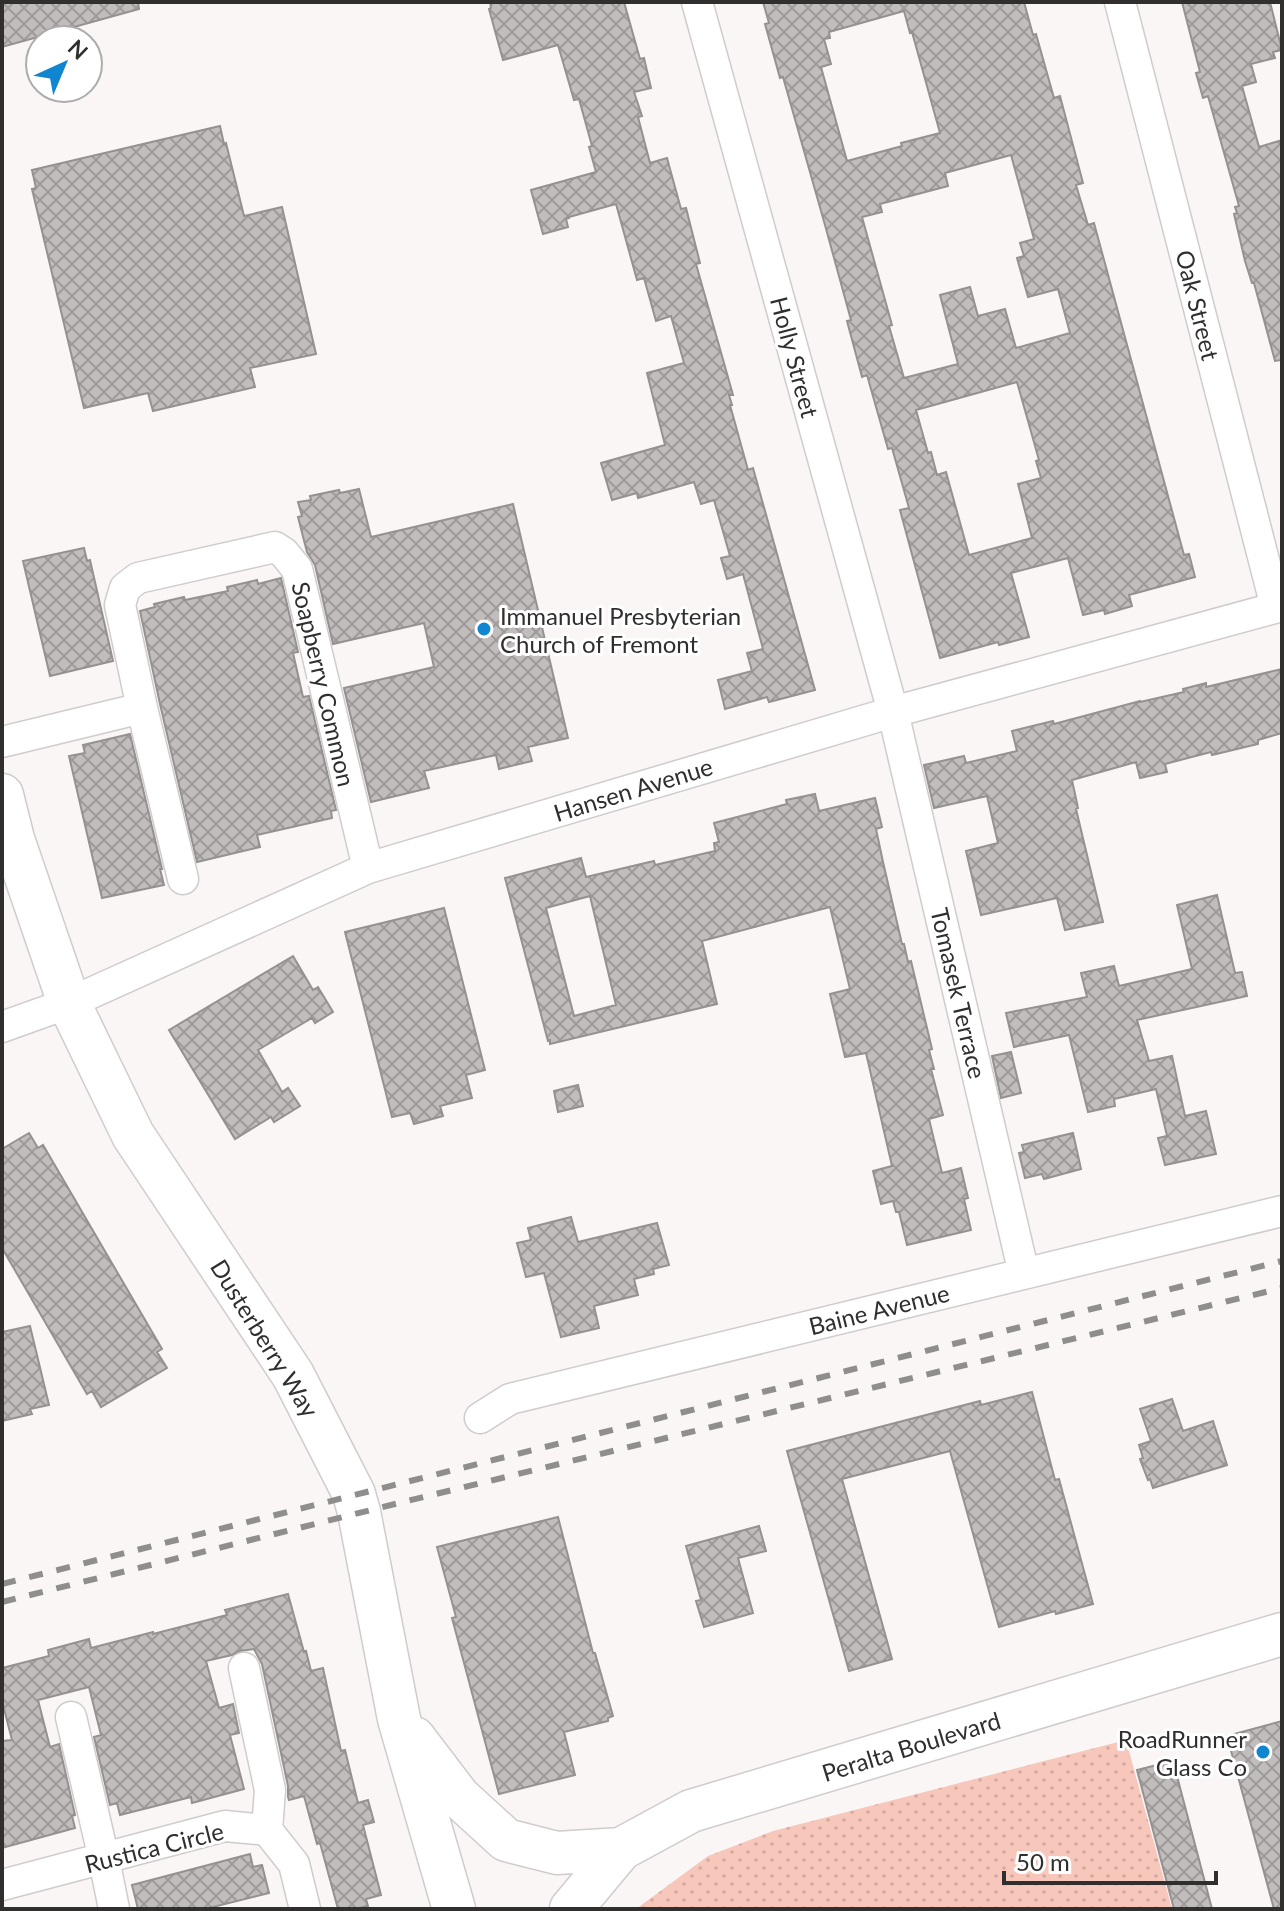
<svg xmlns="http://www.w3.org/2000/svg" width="1284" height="1911" font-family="Lato,sans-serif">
<defs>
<pattern id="park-dots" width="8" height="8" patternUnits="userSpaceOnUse" patternTransform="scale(2)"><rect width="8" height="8" fill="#f8c7bb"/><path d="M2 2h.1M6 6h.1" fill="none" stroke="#d5aba1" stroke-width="1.8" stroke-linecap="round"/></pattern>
<pattern id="building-cross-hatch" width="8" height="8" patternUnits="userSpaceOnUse" patternTransform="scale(2)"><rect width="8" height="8" fill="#c1bdbc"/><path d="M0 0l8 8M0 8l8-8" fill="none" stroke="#9d9a99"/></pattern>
</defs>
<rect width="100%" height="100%" fill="#faf6f5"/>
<path fill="url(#park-dots)" d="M1126 1740 1172 1909H636L708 1856 773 1831Z"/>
<path fill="url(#building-cross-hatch)" stroke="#959190" stroke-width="2" fill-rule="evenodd" d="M2 2H138L139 9 2 47Z
M490 2H624L640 59 644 58 651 88 634 92 642 116 638 117 650 163 667 158 681 209 686 208 700 263 696 264 733 395H729L732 405H730L748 470 753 468 815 690 769 702 767 697 725 709 718 680 752 671 747 653 763 649 743 574 727 579 721 558 730 556 714 500 701 504 694 482 638 498 637 493 612 500 601 463 665 445 647 373 684 363 671 316 656 321 644 278 637 280 616 204 569 217V218L566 219 568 227 543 234 531 190 596 172 589 147 592 146 579 99 574 100 558 45 503 60 489 9 491 8Z
M763 2H1024L1033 35 1036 34 1054 98 1060 96 1083 183 1076 185 1088 225 1094 223 1184 555 1189 554 1195 577 1129 595 1132 606 1105 614 1104 610 1083 615 1068 558 1011 573 1029 637 999 645 998 642 940 658 900 510 909 508 892 448 888 449 867 375 862 377 847 321 851 320 825 225 783 77 780 78 765 24 769 23ZM904 11 910 33 912 32 940 133 901 143 902 146 847 161 821 67 831 64 824 39 830 38 829 32ZM1011 155 1034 239 1020 243 1024 256 1017 258 1028 297 1058 289 1070 333 1016 348 1005 309 978 316 970 287 940 295 958 364 904 378 889 326 892 325 862 217 882 212 880 204 948 186 945 173ZM1017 382 1039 460 1036 461 1041 478 1018 484 1032 538 969 555 946 472 937 475 931 452 928 453 916 410Z
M1182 2H1270L1282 50 1273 52 1275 58 1251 64 1256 82 1242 86 1259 147 1282 140V360L1275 361 1254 283H1252L1245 261 1234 214 1237 213 1235 207 1239 206 1208 96 1203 98 1196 73 1200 72Z
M220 126 224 144 226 143 244 216 282 207 316 354 250 368 255 387 153 411 148 393 84 408 32 189 36 188 32 170Z
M359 489 371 537 513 504 568 738 528 747 532 761 499 769 496 755 424 771 429 788 371 802 344 688 434 667 424 623 333 644 315 565 307 552 298 517 302 516 298 502 311 500 310 496 339 490 340 493Z
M84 548 87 561 90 560 113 661 50 676 23 561Z
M281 578 298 652 293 653 303 697 309 696 336 810 331 811 332 818 257 835 260 847 197 862 160 704 140 611 155 607 154 604 184 597 185 600 228 591 227 587 257 580 258 584Z
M1282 669V733L1258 740V744L1212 755 1211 752 1165 764 1167 772 1140 778 1136 762 1072 780 1078 808 1076 809 1103 922 1065 930 1057 898 981 915 966 851 998 843 987 796 934 808 924 765 964 756 966 763 1017 751 1012 731 1053 721 1054 724 1140 701V702L1184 692 1183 689 1206 683V687Z
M130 734 162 869H160L164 885 102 898 69 756 85 753 83 745Z
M815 794 819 811 875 798 882 827 876 829 883 862 902 944H904L908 962 911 961 932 1049 929 1050 934 1069H931L943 1115 929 1119 942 1173 961 1168 968 1198 964 1199 971 1230 907 1245 899 1212H896L893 1201 881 1204 873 1171 892 1166 866 1053 845 1057 830 994 850 989 830 907 702 941 717 1004 550 1044V1040L548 1041 505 878 581 858 586 877 654 861 655 865 715 851 714 843 719 842 714 823 787 804 786 800ZM590 896 616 1005 574 1016 546 908Z
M1217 895 1235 973 1242 972 1247 996 1137 1020 1149 1061 1172 1056 1185 1116 1206 1111 1216 1154 1165 1165 1158 1138 1167 1136 1156 1089 1114 1099 1115 1106 1088 1112 1069 1035 1014 1047 1006 1013 1087 997 1081 973 1114 966 1119 986 1192 969 1177 905Z
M444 908 485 1070 466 1075 472 1098 440 1106 443 1116 414 1124 410 1113 392 1117 345 932Z
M293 956 313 990 318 987 333 1012 315 1023 312 1018 258 1050 282 1092 288 1088 300 1106 274 1122 271 1117 235 1139 169 1030Z
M1011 1052 1021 1093 1001 1098 992 1056Z
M578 1085 583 1106 558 1112 554 1091Z
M29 1133 38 1148 43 1145 162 1349 157 1352 167 1368 101 1407 92 1391 87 1394 2 1248V1149Z
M1073 1133 1081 1169 1044 1179 1042 1174 1025 1178 1019 1153 1024 1152 1022 1145Z
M571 1217 578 1242 657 1223 669 1265 653 1269 654 1274 634 1279 638 1295 594 1306 599 1328 561 1337 544 1273 526 1277 517 1243 531 1240 528 1228Z
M30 1326 49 1405 30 1409 32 1414 2 1421V1332Z
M1032 1392 1055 1480 1059 1479 1093 1604 1056 1614 1055 1611 999 1627 950 1451 842 1479 892 1659 849 1671 787 1451 980 1401 981 1405Z
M1172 1399 1183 1431 1213 1421 1227 1465 1153 1488 1150 1479 1148 1480 1140 1459 1143 1458 1139 1445 1151 1441 1140 1409Z
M558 1517 593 1653H595L613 1716 608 1718V1721L564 1732 575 1775 499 1794 452 1618 456 1617 437 1547Z
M759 1526 766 1551 738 1558 753 1613 704 1627 696 1601 701 1600 686 1546Z
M288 1594 304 1652 306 1651 311 1671 323 1668 341 1751 345 1750 358 1803 368 1800 374 1822 363 1825 381 1895 366 1899 368 1906 355 1909H338L320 1843 317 1844 304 1796 289 1800 288 1797V1786L262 1664 254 1649 240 1651 232 1655 206 1661 219 1708 233 1704 239 1733 230 1735 244 1789 192 1803 191 1797 120 1815 117 1803 110 1805 94 1737 101 1735 89 1687 38 1700 50 1747 59 1744 75 1815 72 1816 75 1828 2 1848V1741L12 1740 2 1701V1668L49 1656 48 1650 89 1639 91 1648 153 1632V1634L227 1615 225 1610Z
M1282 1721V1909H1274L1227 1736Z
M1173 1761 1212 1909H1174L1137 1770Z
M250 1854 253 1867 262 1865 269 1893 205 1909H138L132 1885Z"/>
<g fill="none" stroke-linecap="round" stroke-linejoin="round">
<g stroke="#d0cccb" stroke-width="33">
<path id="street" d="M697 2 893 712 1024 1274
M1120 2 1276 607
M2 742 142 708
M183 879 142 708 120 605 125 588 138 578 275 547 284 553 297 569 368 868
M2 1027 69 1003 368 868 893 712 1282 606
M480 1418 510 1399 1282 1211
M244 1668 270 1790 267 1830
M71 1717 104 1859 114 1909
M2 1885 225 1826 267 1830 294 1864 305 1909"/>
</g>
<g stroke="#d0cccb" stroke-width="45">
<path id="secondary" d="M2 795 13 839 69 1003 133 1135 293 1375 354 1494 359 1512 399 1719 454 1909
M414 1738 459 1797 506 1840 557 1853 621 1849
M571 1909 621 1849 691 1811 1282 1634"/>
</g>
<use href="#street" stroke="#fff" stroke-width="30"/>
<use href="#secondary" stroke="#fff" stroke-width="42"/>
<path stroke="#908e8d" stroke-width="6" stroke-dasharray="14 14" stroke-linecap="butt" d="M2 1584 1282 1261
M2 1602 403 1502 1282 1288"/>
</g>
<g fill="#0f86cf" stroke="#fff" stroke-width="3">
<circle cx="484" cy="629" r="8"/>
<circle cx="1263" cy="1752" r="8"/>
</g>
<g text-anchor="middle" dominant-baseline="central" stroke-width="6" stroke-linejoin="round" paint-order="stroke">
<g font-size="24" fill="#302f2e" stroke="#fff">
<text transform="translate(1198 305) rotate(76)">Oak Street</text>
<text transform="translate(795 357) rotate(75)">Holly Street</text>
<text transform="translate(324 684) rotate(77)">Soapberry Common</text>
<text transform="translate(633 789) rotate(-17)">Hansen Avenue</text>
<text transform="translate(959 993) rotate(77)">Tomasek Terrace</text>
<text transform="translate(879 1309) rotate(-14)">Baine Avenue</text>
<text transform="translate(265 1338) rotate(58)">Dusterberry Way</text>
<text transform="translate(911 1746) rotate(-17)">Peralta Boulevard</text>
<text transform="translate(154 1847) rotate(-14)">Rustica Circle</text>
</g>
<g font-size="24" fill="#302f2e" stroke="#fff" text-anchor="start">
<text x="500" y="615">Immanuel Presbyterian<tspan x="500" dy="28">Church of Fremont</tspan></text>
<text x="1247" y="1738" text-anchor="end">RoadRunner<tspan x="1247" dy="28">Glass Co</tspan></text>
</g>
</g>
<rect width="1284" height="1911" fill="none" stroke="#302f2e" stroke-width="8"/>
<g transform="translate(64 64) rotate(44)"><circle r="38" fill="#ffffff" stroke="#acacab" stroke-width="2"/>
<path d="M0-6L14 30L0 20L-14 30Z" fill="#0f86cf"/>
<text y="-12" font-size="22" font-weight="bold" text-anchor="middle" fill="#302f2e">N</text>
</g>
<path d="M1004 1871v12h212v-12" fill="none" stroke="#302f2e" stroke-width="4"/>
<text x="1016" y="1871" font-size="24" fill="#302f2e" stroke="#ffffff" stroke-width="6" paint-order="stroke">50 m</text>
</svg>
